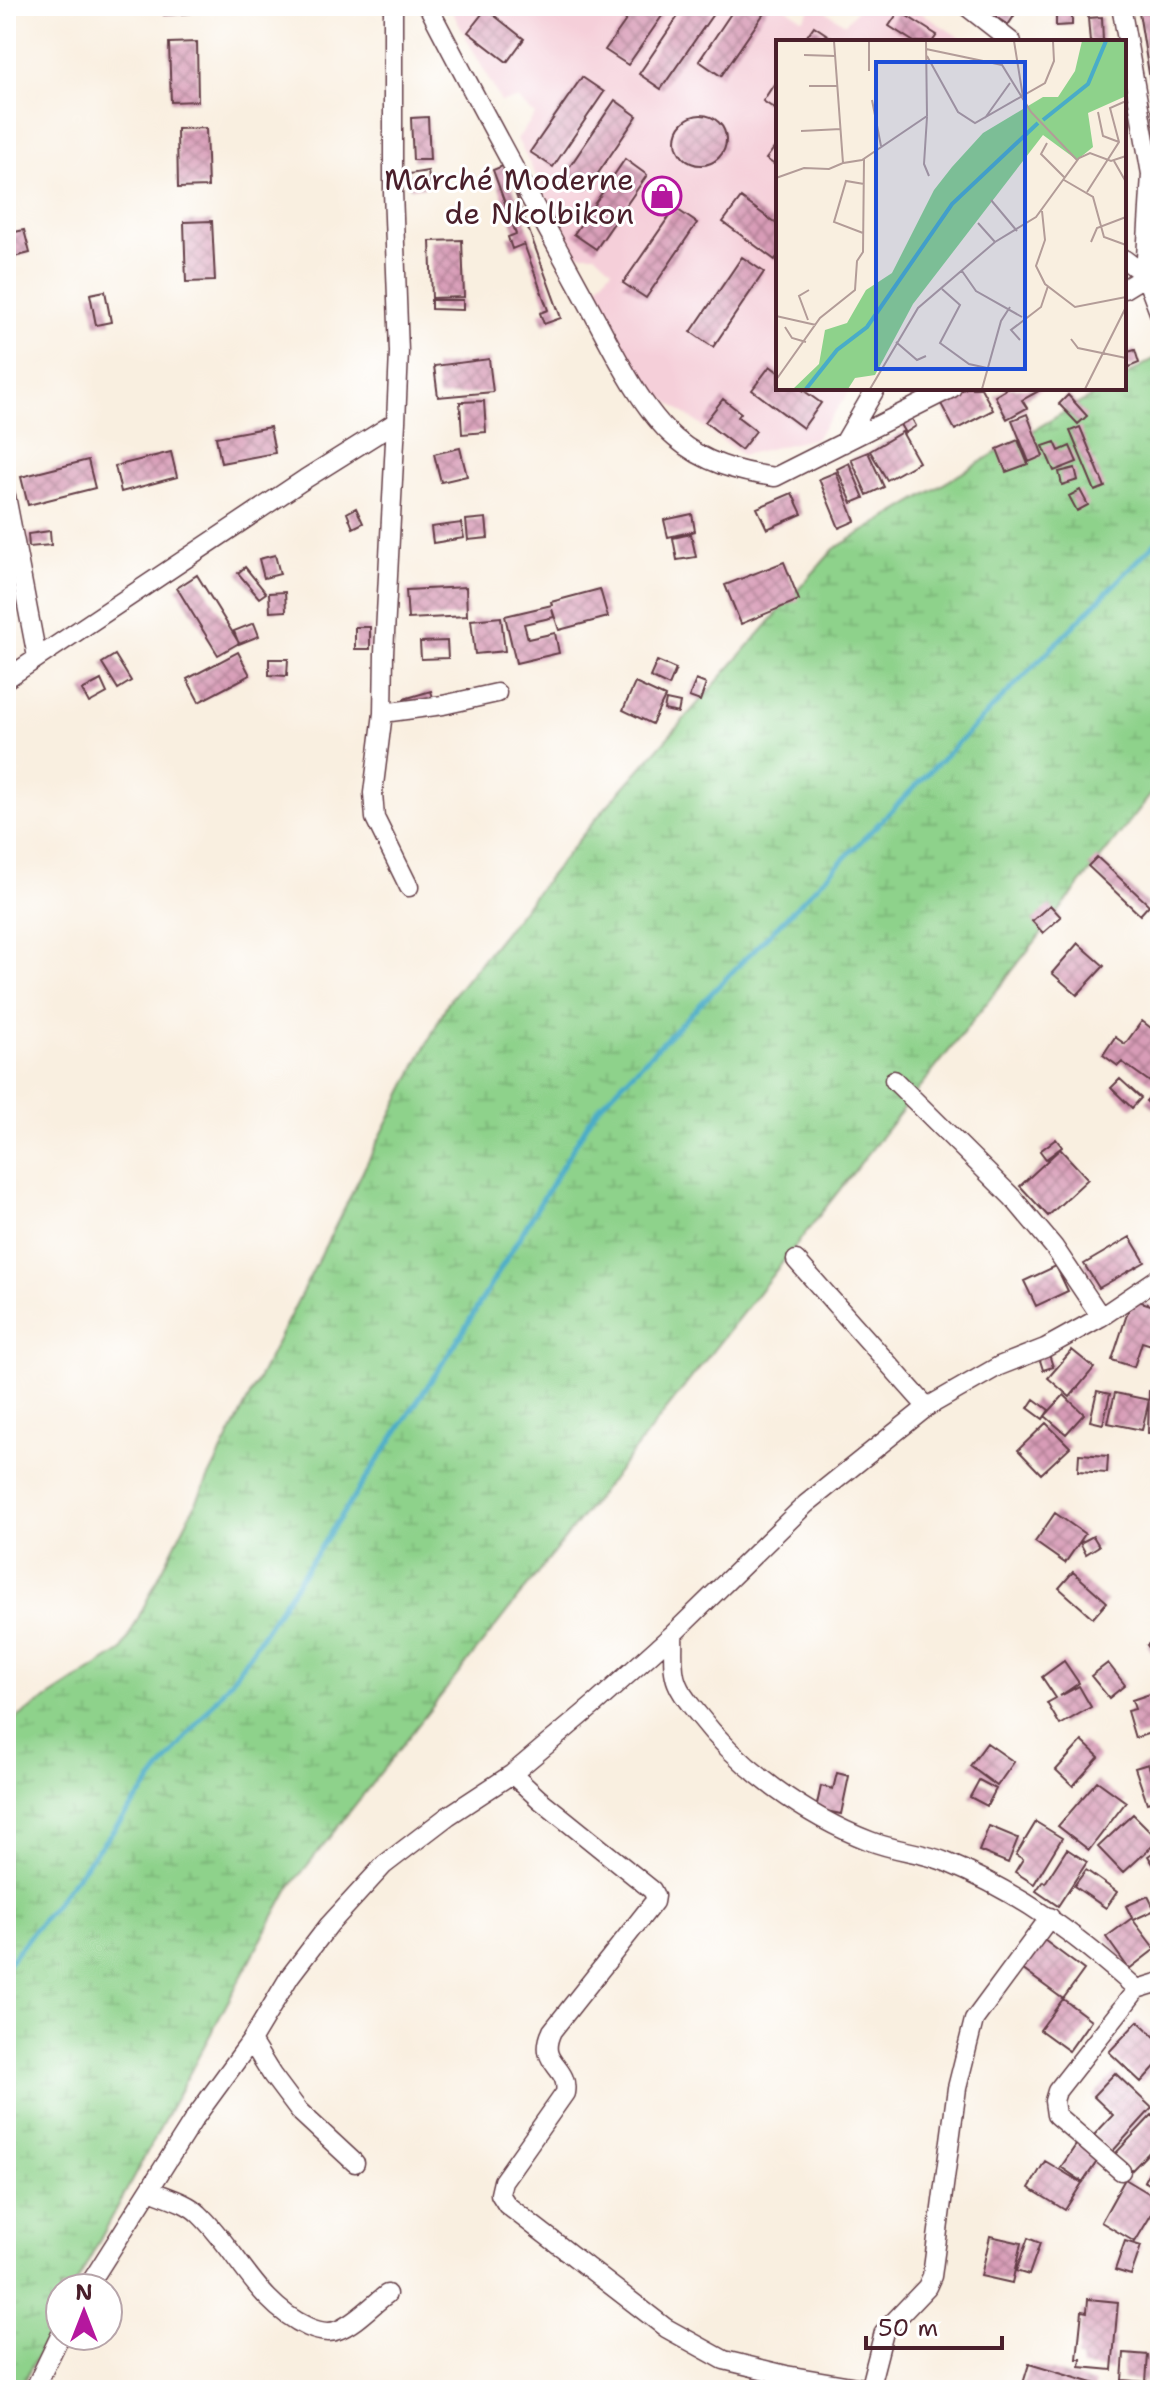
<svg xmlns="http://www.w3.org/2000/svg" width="1166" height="2396" font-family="'Shantell Sans',sans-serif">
<defs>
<pattern id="wetland-marsh" width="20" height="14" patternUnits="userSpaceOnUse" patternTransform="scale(2)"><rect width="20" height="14" fill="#8ed28b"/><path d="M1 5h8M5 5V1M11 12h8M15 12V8" fill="none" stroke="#7cb478"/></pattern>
<pattern id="building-cross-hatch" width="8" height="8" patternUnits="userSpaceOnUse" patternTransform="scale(2)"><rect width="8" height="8" fill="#d89cb7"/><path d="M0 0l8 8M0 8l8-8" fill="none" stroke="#b17f95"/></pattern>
</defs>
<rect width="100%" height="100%" fill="#fff"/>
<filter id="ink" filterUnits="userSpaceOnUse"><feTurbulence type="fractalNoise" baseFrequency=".0125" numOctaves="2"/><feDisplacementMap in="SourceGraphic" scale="16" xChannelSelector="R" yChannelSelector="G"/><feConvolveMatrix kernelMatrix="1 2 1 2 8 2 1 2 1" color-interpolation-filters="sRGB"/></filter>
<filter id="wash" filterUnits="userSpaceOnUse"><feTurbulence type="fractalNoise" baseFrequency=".006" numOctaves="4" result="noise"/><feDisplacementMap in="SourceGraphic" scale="32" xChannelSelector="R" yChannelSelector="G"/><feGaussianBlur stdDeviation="1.8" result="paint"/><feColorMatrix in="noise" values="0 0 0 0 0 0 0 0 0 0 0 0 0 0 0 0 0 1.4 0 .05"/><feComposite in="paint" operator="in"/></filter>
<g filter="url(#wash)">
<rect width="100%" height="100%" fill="#f9efe0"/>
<path fill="#f5cfd9" d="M449 6H783L803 19 813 6H818L845 24 860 6H910L967 42H778V388H852L816 438 742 455 648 387 594 290 612 269 596 254H576L517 139 535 115 517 99 501 102Z"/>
<path fill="url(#wetland-marsh)" stroke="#6c785b" stroke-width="2" d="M1160 355V783L288 1890 74 2288H60V2314L19 2390H6V1725L122 1650 448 1002 594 821 834 549 1105 388H1124V377Z"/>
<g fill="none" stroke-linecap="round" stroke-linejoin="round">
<path stroke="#49acc8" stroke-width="5" d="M6 1966 237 1673 454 1346 596 1110 1160 538"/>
</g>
<g id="blocks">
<path fill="url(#building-cross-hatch)" d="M163 6H190L191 13 164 15Z
M636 6H669L628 65 605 50Z
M685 6H701L713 14 661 89 639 74Z
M736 6H769L721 76 699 61Z
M1138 6H1160V103L1154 104Z
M486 9 524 39 507 62 468 32Z
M1002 9 1014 16 1008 25 996 17Z
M899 11 937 35 932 42H914L889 26Z
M1056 14H1072V25L1056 26Z
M1102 17 1103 42H1090L1088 18Z
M814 26 838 42H803Z
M197 42 198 101 171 102 169 43Z
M582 77 604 92 553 167 530 152Z
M778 78V111L763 101Z
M615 100 637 116 586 191 564 175Z
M1160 108V148H1158L1152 109Z
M676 140a25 25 0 1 1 50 0a25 25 0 1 1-50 0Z
M428 117 430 160H413L411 118Z
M206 128 208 187 178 188 177 129Z
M778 143V167L766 159Z
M625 159 647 175 596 249 574 234Z
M505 165 561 318 544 324 540 313 548 310 524 244 512 249 508 237 516 234 493 170Z
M428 171 430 187 410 188 409 174Z
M741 198 778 225V255L775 260 723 222Z
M675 208 697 223 646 298 623 283Z
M212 221 215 281 186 282 184 222Z
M24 230 30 253 6 259V234Z
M462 240 464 297 432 298 430 241Z
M742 257 764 272 713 347 691 332Z
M105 291 111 322 96 325 90 294Z
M431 300H463V310L431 309Z
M1135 350 1139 363 1124 369V353Z
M489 359 493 392 438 397 434 366Z
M770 366 778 372V388H800L821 403 803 428 752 390Z
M966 388H981L993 410 955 430 940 402Z
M1004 388H1044L1022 400 1027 408 1007 419 995 396 1005 390Z
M1068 395 1087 416 1078 424 1059 404Z
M723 399 741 413 738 417 756 431 741 450 705 422Z
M484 401 486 432 462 434 460 402Z
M907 410 916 426 905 433 895 416Z
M1027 414 1043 456 1029 462 1012 420Z
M270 427 275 453 221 463 216 437Z
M1080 427 1105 487 1095 491 1070 431Z
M902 432 919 462 887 480 870 451Z
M1018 440 1028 464 1006 472 997 449Z
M1055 442 1059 451 1070 446 1077 462 1054 471 1043 446Z
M460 448 467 476 441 482 434 454Z
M171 452 177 477 121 492 115 466Z
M868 452 884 487 867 495 851 459Z
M88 460 95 488 28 505 21 477Z
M849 463 864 498 852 503 837 469Z
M1075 468 1078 480 1062 485 1059 472Z
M836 472 855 521 839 528 819 479Z
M1080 490 1088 505 1077 511 1069 496Z
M792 493 802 514 767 529 757 508Z
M356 508 363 523 353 528 347 513Z
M692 514 695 531 668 537 664 520Z
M486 518 488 538 468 540 466 520Z
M461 523 464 538 433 543 431 527Z
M50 531 51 545 29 547 28 534Z
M691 534 696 557 677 560 673 538Z
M275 555 280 574 264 578 259 559Z
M784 562 799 600 741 624 725 585Z
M245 567 266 593 259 598 238 573Z
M197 575 239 643 218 655 177 588Z
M466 587 467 616 408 619 406 590Z
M600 589 608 617 559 630 552 609 554 617 524 624 528 639 555 633 559 653 516 663 505 616 552 605 551 602Z
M285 592 286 611 270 612 269 593Z
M501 617 505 651 475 654 471 620Z
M254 623 259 636 239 644 234 631Z
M355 627H370V649H355Z
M447 641 448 658 421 659 420 642Z
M238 652 250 675 199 702 187 679Z
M115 655 131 681 118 689 102 663Z
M269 659H288L287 676 269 675Z
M657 661 676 669 669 686 650 677Z
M101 680 107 693 89 703 82 690Z
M696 680 706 684 700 701 689 697Z
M635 683 665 697 652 724 623 710Z
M431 691 437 711 409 719 404 699Z
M666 700 680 703 678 713 664 710Z
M1097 857 1149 905 1140 915 1088 866Z
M1050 905 1061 917 1043 933 1032 921Z
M1078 943 1104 966 1077 995 1052 973Z
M1142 1021 1160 1035V1074L1153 1084 1122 1062 1118 1066 1103 1055 1115 1037 1125 1044Z
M1120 1079 1141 1098 1132 1108 1111 1088Z
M1157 1089 1160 1092V1114L1146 1101Z
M1056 1139 1062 1147 1046 1159 1040 1151Z
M1060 1149 1088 1179 1048 1216 1020 1186Z
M1130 1237 1145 1262 1099 1288 1084 1264Z
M1056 1266 1068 1291 1036 1306 1024 1281Z
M1132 1299 1160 1308 1158 1347 1142 1342 1134 1367 1112 1360Z
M1072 1350 1094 1368 1070 1397 1048 1378Z
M1049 1354 1053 1367 1043 1370 1039 1357Z
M1097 1391 1110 1394 1103 1424 1090 1421Z
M1149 1391H1159V1433H1148Z
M1115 1393 1149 1400 1142 1430 1108 1423Z
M1064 1395 1084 1414 1066 1434 1045 1416Z
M1034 1399 1049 1410 1043 1419 1028 1408Z
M1046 1423 1070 1447 1041 1474 1018 1450Z
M1079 1454 1108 1456 1107 1473 1078 1471Z
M1055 1513 1085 1534 1065 1563 1035 1542Z
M1093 1536 1099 1546 1086 1554 1080 1543Z
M1073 1572 1107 1602 1093 1618 1059 1588Z
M1160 1636V1663L1147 1645Z
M1064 1661 1079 1683 1060 1696 1079 1686 1091 1707 1060 1725 1047 1703 1056 1698 1042 1677Z
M1108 1663 1125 1685 1109 1698 1091 1676Z
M1153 1693 1160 1717V1730L1135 1738 1127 1711 1135 1709 1132 1700Z
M1082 1741 1099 1757 1073 1786 1056 1770Z
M987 1743 1014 1762 997 1786 970 1766Z
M1148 1764 1156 1787 1160 1786V1799L1147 1803 1135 1768Z
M837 1773 849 1776 841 1814 816 1809 821 1786 833 1789Z
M979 1780 996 1789 987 1806 970 1797Z
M1097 1781 1126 1802 1089 1850 1058 1826Z
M1133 1814 1159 1840 1123 1873 1098 1847Z
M1036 1822 1062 1838 1034 1884 1015 1872 1023 1859 1016 1855Z
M989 1826 1018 1838 1008 1863 979 1851Z
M1160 1848V1875L1148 1856Z
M1067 1849 1087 1862 1058 1906 1036 1891 1043 1881 1045 1883Z
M1086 1870 1117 1892 1106 1908 1074 1886Z
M1148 1896 1155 1910 1133 1920 1155 1949 1129 1969 1106 1937 1132 1918 1126 1906Z
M1044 1940 1084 1970 1063 1999 1091 2020 1069 2051 1040 2030 1063 1999 1022 1969Z
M1138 2021 1160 2042V2061L1141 2082 1109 2052Z
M1115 2073 1152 2108 1112 2152 1094 2135 1113 2115 1093 2096Z
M1152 2115 1160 2123V2141L1132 2170 1115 2154Z
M1078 2142 1100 2157 1083 2182 1061 2167Z
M1160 2152V2190L1144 2181Z
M1045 2161 1082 2183 1065 2210 1029 2188Z
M1125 2179 1160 2200 1135 2242 1101 2222Z
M990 2236 1021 2243 1012 2283 981 2276Z
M1028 2238 1040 2243 1029 2275 1016 2271Z
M1125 2241 1141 2246 1131 2275 1115 2270Z
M1088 2299 1118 2302 1112 2370 1080 2367 1081 2359H1077L1082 2311 1087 2312Z
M1124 2353 1148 2355 1146 2382 1122 2380Z
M1029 2364 1096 2384 1094 2390H1021Z"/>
</g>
</g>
<g filter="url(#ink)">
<use href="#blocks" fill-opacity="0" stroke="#643e46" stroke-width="2"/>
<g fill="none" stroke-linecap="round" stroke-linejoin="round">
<g stroke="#643e46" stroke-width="21">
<path id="minor" d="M428 6C479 105 533 203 586 300 609 342 639 407 675 438 704 463 738 472 775 477L952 388
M966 6 1012 42
M1121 6 1151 174 1145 275 1160 315
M1124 259 1145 275
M1124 289 1160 267
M396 422 384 653 383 713 373 793 375 818 409 887
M844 443 876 388
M6 496 37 657
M6 679 305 479 396 422 399 352 393 191V6
M383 713 443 705 497 693
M894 1080 1012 1197 1054 1247 1101 1317
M796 1260 927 1407
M673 1634C674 1650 671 1668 677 1683 681 1694 689 1703 697 1713 739 1768 805 1816 870 1841 895 1851 922 1852 946 1862 1021 1893 1078 1936 1137 1989
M512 1774 539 1799 652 1890 655 1896 654 1902 552 2031C536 2065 570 2065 565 2093L503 2181 500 2194 507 2205 666 2328 724 2360 786 2375 869 2389
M251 2041 272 2075 299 2111 355 2163
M1121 2171 1056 2115 1054 2101 1057 2091 1137 1989 1160 1982
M150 2190C166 2197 187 2202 199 2214 238 2251 257 2304 308 2327 317 2331 328 2334 338 2330 355 2324 372 2305 387 2294
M87 2288 194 2119 251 2041 290 1976 329 1925 384 1865 448 1816 512 1774 595 1704 673 1634 806 1504 927 1407 999 1366 1045 1348 1101 1317 1160 1277
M34 2390 60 2336
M869 2390 884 2332 927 2287 932 2276 957 2088 974 2020 1050 1917"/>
</g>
<use href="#minor" stroke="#fff" stroke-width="18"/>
</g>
</g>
<defs>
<g id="shop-ring" transform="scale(2)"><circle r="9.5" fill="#fff" stroke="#b5179e" stroke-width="1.5"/><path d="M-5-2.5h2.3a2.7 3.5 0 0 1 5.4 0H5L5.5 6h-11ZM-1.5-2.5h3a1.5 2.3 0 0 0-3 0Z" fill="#b5179e"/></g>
</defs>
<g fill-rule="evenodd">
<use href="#shop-ring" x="662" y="196"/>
</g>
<g text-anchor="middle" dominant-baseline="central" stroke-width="6" stroke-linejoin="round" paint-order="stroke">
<g font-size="30" fill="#4a1f2b" stroke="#fff" text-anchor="end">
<text x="634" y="179">Marché Moderne<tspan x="634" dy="34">de Nkolbikon</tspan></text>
</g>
</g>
<g transform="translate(776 40)">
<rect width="350" height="350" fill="#f9efe0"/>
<path d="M306 1H350V56L312 73 317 107 301 120 267 95 137 264 99 335 79 338 72 349H17L43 324 49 290 71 283 90 250 116 233 158 150 176 127 207 93 267 57H282L299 31Z" fill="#8ed28b"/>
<path fill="none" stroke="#49acc8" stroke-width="4" d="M267 80 312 44 330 1M30 349 61 310 91 287 176 164 262 83"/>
<path fill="none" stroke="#b39c98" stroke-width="2" d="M58 1 67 123 86 120 151 76 150 1M93 1V31M238 1 247 57M150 9 226 25 255 72 301 120M28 15 59 16M151 16 182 72 199 83 269 43 278 21 277 1M33 46H61M96 60 105 106M322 72 327 96 343 102M151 77 148 124 153 136M209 78 234 43M25 91 65 89M271 103 265 114 289 138M338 121 350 142M0 138 28 128 53 129 67 123M288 140 317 157 328 197 350 205M311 152 343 102 334 68 350 61M215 160 241 191M266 171 269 200 260 226 269 244 299 267 350 257M202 183 219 202M87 193 58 182 70 141 88 144M315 202 321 188 350 177M186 231 200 251 246 277M166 249 184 265 164 303 193 324 211 328M0 276 40 285M32 280 23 256 33 250M9 287 16 298 30 302M295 299 302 308 350 318M244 300 235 290 265 267 272 246M120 302 141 320 150 316M0 340 44 278 79 250 81 221 87 212 88 119M94 349 142 268 219 202 260 177 303 118 314 113 335 121 350 116M206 349 225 281 234 267M309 349 350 267"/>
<path fill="#1d4ed8" fill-opacity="0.15" stroke="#1d4ed8" stroke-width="4" d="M100 22H249V329H100Z"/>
<rect width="350" height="350" fill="none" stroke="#4a1f2b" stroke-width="4"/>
</g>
<rect width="1166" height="2396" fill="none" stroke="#fff" stroke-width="32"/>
<g transform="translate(84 2312)"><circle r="38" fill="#ffffff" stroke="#b7a5aa" stroke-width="2"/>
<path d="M0-6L14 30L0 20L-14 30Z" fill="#b5179e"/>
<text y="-12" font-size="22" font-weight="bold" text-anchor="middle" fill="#4a1f2b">N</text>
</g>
<path d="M866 2336v12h136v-12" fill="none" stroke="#4a1f2b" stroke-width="4"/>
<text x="878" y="2336" font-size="24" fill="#4a1f2b" stroke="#ffffff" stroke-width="6" paint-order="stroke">50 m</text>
</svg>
